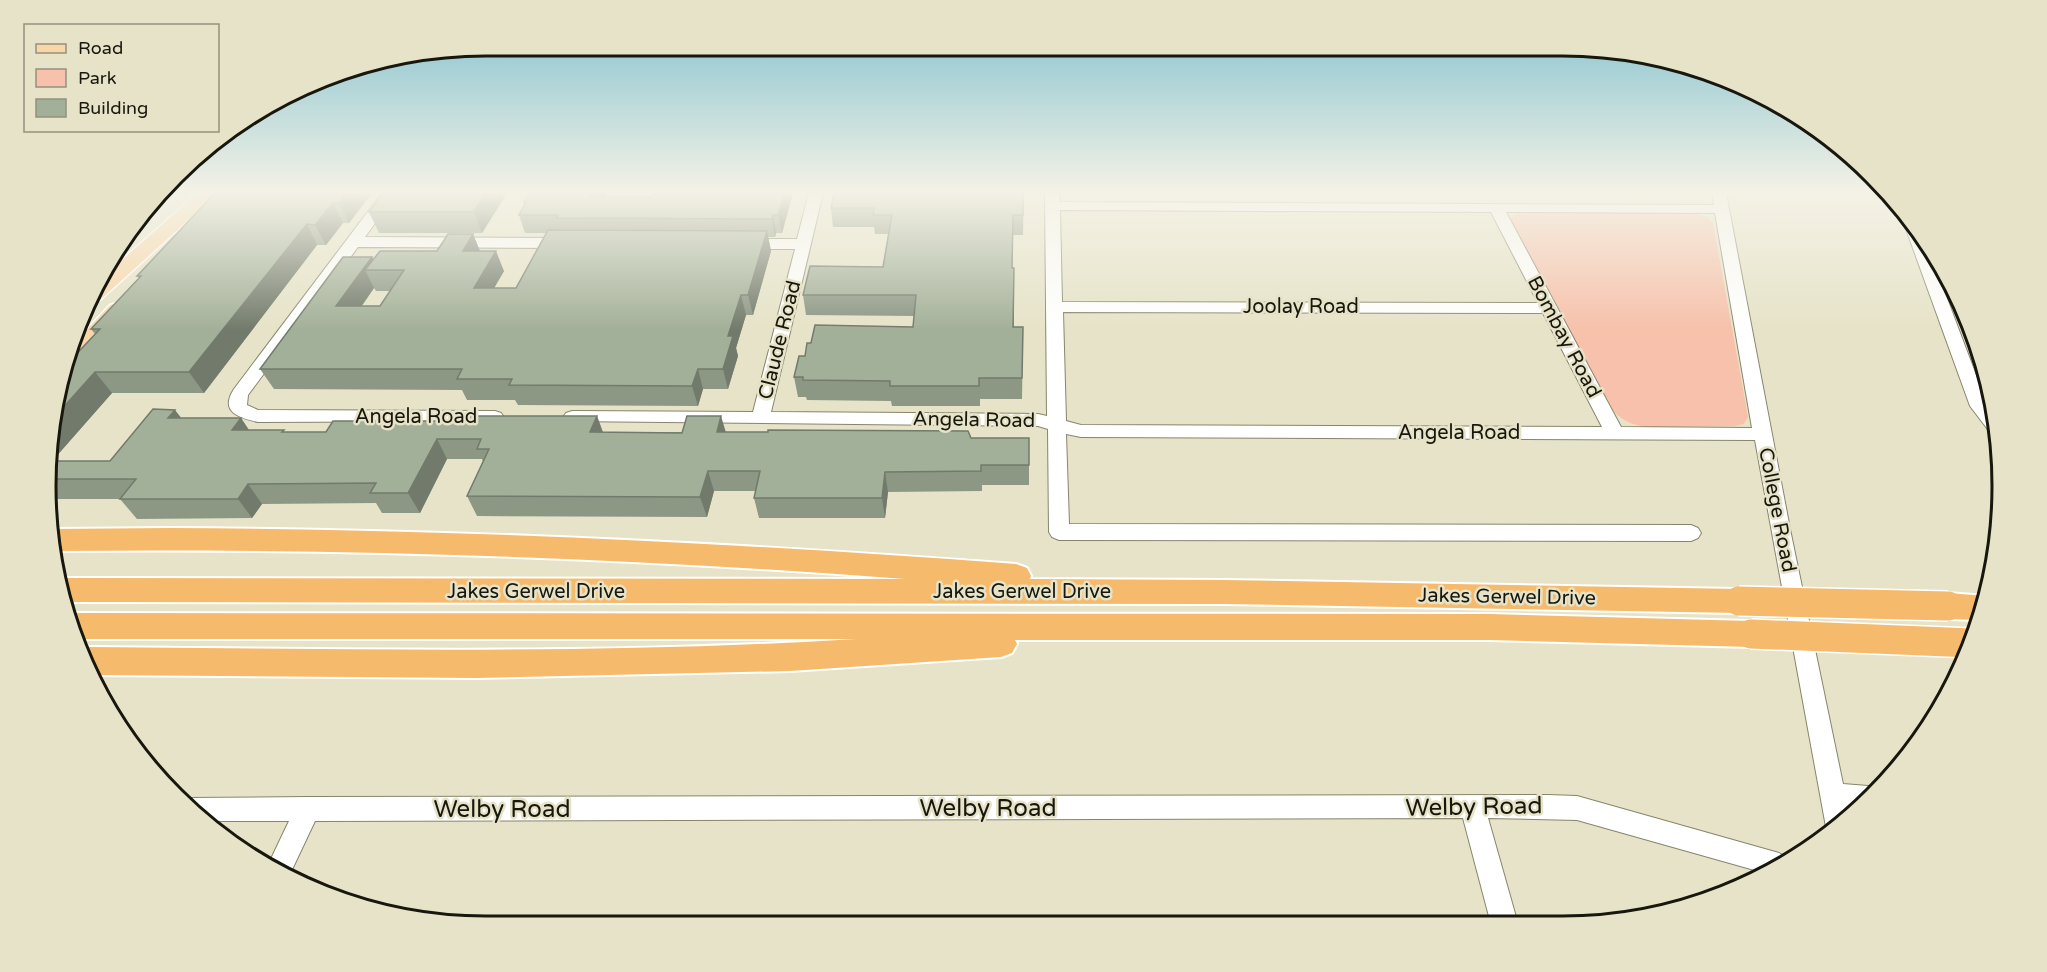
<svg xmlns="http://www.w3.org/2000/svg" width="2047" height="972" font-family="'Varela Round',sans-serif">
<rect width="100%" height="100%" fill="#e6e3c8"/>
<path fill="#f7c1ab" d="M1521 211 1688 212 1707 217 1713 223 1748 417 1744 424 1735 426 1646 427C1633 425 1624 421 1615 413L1509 220 1513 215Z"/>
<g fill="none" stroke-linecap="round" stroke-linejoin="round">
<g stroke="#87856c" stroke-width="2">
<path id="minor" d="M382 193H397L365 237 567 238 575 243 567 248 358 247 248 395 247 405 258 410 495 411 501 413 504 417 501 421 258 422C239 418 219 412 234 389Z
M809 193H823L771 412 1038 414 1047 416 1045 193H1059L1060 202 1714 205 1712 193H1726L1791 534 1843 784 1868 786 1876 789 1858 808 1848 807 1849 816 1830 835 1826 827 1755 440 1081 437 1066 434 1069 524 1691 525 1698 528 1701 533 1698 538 1691 541 1059 540 1052 537 1049 532 1048 429 1038 426 566 421 563 417 566 413 572 411 753 412 795 249H743L735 244 743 239H797ZM1060 210 1491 212 1538 303 1062 302ZM1506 212 1715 213 1752 428 1621 427ZM1063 312 1543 313 1602 427 1081 425 1066 421Z
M1906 214 1923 235 1987 404 1995 413 1997 433 1989 431 1970 406 1902 218Z
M1548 795 1577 796 1779 853 1789 859 1765 873 1577 820 1488 818 1518 924H1491L1463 818 315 821 289 876 269 863 289 821H201L182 801 189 798 308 797Z"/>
</g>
<g stroke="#fff" stroke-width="3">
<path id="major" d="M198 193H218L100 300 91 301 98 281Z
M117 303 124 305 127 309 124 313 76 367 65 368 76 341 110 305Z"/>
</g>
<g stroke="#fff" stroke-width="4">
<path id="highway" d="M171 528C453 529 735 543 1016 564L1027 568 1031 576 1030 579 1223 580 1739 589 1750 592 1755 601 1750 610 1739 613 1223 604 65 602 56 579 60 578 905 579C621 557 336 548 51 551L50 529Z
M1948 593 1986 596 1979 620 1948 619 1937 615 1932 606 1937 597Z
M74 613 1490 614 1751 621 1762 625 1767 634 1762 643 1751 647 1490 640H1015L1017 644 1012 653 1001 657 790 671 477 678 92 675 82 649 87 647C343 649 600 655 856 639H79L70 615Z"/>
</g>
<use href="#minor" fill="#fff" fill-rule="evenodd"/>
<use href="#major" fill="#f9d6a7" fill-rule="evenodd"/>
<use href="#highway" fill="#f5ba6c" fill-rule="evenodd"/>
<g stroke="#fff" stroke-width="32" stroke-linecap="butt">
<path id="highway-bridge" d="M1739 601 1948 606
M1751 634 1972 643"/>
</g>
<use href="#highway-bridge" stroke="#f5ba6c" stroke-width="29"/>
</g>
<path fill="#8c9784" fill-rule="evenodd" d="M215 193H372L349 223H343L326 245H317L204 393H112L52 461H110L182 418H241L249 430 285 432H326L468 421 597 416 603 432H726L971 438H1029V485H982V491L888 492 885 518H759L754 498 756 491H714L707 517 477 516 467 496 483 462 482 459H447L420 513H382L376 503 262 504 252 518 137 519 120 499H46L45 486 53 400 95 334 91 329 139 278 137 276Z
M507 193 482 233H379L369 212Z
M529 193H607L605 197H651L793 193 782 233H776L775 237H768L771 251 753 315H746L736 348 738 356 728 389H703L698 406 518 405 515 400H467L462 390 274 389 260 369 372 257 373 260 437 251 473 234 480 251 504 271 494 288H516L546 233H525L519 215 525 205 524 202ZM374 288 376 291H391L380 306H362Z
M1024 193 1023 235H1013L1012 268H1014V327H1023L1022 399H980V406H892L891 401 807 400 806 397H798L794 377 811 343 913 327 914 316 806 315 803 295 883 267 888 234H875L874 227H833L831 208Z"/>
<path fill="#727b6b" d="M346 193H372L349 223 339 203Z
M485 193H507L482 233 474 212Z
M592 193H607L596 215 590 197Z
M785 193H793L782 233 778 215Z
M333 203 343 223 326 245 315 225Z
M773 215 776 233 775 237 772 219Z
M307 224 317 245 204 393 189 372Z
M767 231 771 251 753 315 748 295Z
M473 234 481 254 463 251Z
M496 251 504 271 482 309 474 288Z
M372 257 378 270H365L374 288 347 326 336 306Z
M741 295 746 315 736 348 738 356 728 389 723 369 728 336Z
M698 369 703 389 698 406 692 386Z
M95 372 112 393 47 467 51 421Z
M175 410 190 429 168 418Z
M597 416 604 436 590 432Z
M721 416 727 436 717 432Z
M241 418 254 438 232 430Z
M437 439 447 459 420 513 408 493Z
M708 471 714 491 707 517 700 497Z
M885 472 888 492 885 518 882 498Z
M248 484 262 504 252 518 238 499Z"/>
<path fill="#a3b099" stroke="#727b6b" stroke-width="1.5" d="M215 193H346L339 203H333L315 225 307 224 189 372H95L51 421 53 400 67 364 100 329H91L141 276H137Z
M383 193H485L474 212H369Z
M529 193H592L590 197H651L653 193H785L778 215H773L772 219 556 218 558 215H519L526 202H524Z
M834 193H1023V215H1013L1012 268H1014L1013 327H1023L1022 378H979V386H890V381L803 380V377H794L799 356H805L807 343H811L815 325 913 327 916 295H803L810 266 883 267 892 215H873L874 208H831Z
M548 230 767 231 748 295H741L728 336H733L723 369H698L692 386 509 385 512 379H457L462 369H260L343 257H372L336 306H380L404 270H365L380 251H437L448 234H473L463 251H496L474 288H516Z
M153 409 175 410 168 418H241L232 430H284L282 432H326L333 421H468L470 416H597L590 432 682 433 687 416H721L717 432H768V430L968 431 971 438H1029V465H981V471L885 472 882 498H754L760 471H708L700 497 467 496 489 449H477L481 439H437L408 493H370L376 483 248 484 238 499H120L136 479H46L47 461H110Z"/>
<linearGradient id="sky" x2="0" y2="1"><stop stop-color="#7dbfcd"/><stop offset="0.58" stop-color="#f4f2e6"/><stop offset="1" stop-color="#f4f2e6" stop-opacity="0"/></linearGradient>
<rect width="2047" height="330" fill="url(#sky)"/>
<g text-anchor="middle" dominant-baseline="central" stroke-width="5" stroke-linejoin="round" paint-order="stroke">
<g font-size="20" fill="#18170d" stroke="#e6e3c8">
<text x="1301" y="307">Joolay Road</text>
<text transform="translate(1564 337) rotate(62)">Bombay Road</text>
<text transform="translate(780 340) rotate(-76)">Claude Road</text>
<text x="416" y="417">Angela Road</text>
<text transform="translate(974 420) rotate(1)">Angela Road</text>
<text x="1459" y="433">Angela Road</text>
<text transform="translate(1777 510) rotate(79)">College Road</text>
<text x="536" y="592">Jakes Gerwel Drive</text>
<text x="1022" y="592">Jakes Gerwel Drive</text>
<text transform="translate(1507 597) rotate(1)">Jakes Gerwel Drive</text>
</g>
<g font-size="24" fill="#18170d" stroke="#e6e3c8">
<text transform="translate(1474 807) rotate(-1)">Welby Road</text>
<text x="988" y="808">Welby Road</text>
<text x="502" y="809">Welby Road</text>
</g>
</g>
<path d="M0 0H2047V972H0ZM486 56H1562A430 430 0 0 1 1992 486V486A430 430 0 0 1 1562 916H486A430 430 0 0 1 56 486V486A430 430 0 0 1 486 56Z" fill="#e6e3c8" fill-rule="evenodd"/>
<path fill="none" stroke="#18170d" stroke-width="3" d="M486 56H1562A430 430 0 0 1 1992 486V486A430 430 0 0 1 1562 916H486A430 430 0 0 1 56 486V486A430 430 0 0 1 486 56Z"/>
<rect x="24" y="24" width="195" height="108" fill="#e6e3c8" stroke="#94917d" stroke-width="1.5"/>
<rect x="36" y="44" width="30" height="9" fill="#f9d6a7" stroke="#94917d" stroke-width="1.5"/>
<text x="78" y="54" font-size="18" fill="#18170d">Road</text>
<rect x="36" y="69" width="30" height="18" fill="#f7c1ab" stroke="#94917d" stroke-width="1.5"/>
<text x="78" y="84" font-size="18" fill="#18170d">Park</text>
<rect x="36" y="99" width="30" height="18" fill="#a3b099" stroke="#94917d" stroke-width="1.5"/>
<text x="78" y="114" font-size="18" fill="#18170d">Building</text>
</svg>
